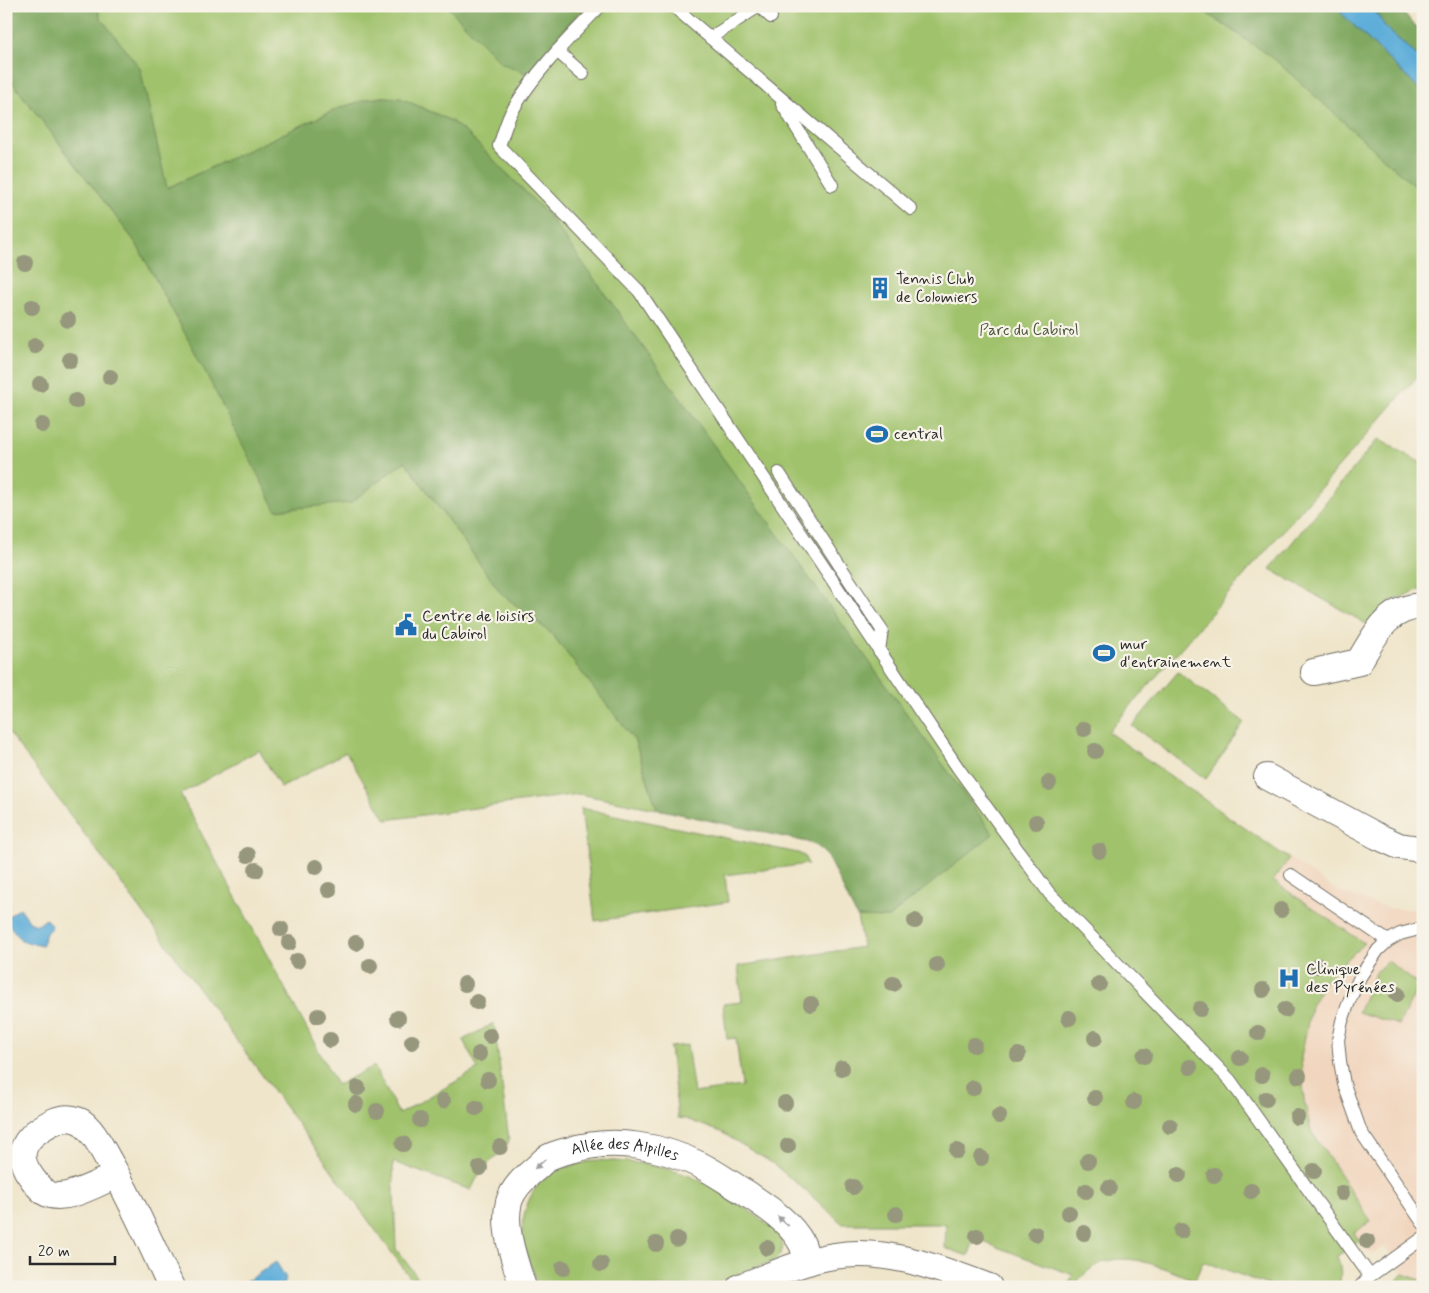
<svg xmlns="http://www.w3.org/2000/svg" width="1429" height="1293" font-family="Mynerve,sans-serif">
<rect width="100%" height="100%" fill="#f7f3e8"/>
<filter id="ink" filterUnits="userSpaceOnUse"><feTurbulence type="fractalNoise" baseFrequency=".02" numOctaves="2"/><feDisplacementMap in="SourceGraphic" scale="10" xChannelSelector="R" yChannelSelector="G"/><feConvolveMatrix kernelMatrix="1 2 1 2 8 2 1 2 1" color-interpolation-filters="sRGB"/></filter>
<filter id="wash" filterUnits="userSpaceOnUse"><feTurbulence type="fractalNoise" baseFrequency=".0096" numOctaves="4" result="noise"/><feDisplacementMap in="SourceGraphic" scale="20" xChannelSelector="R" yChannelSelector="G"/><feGaussianBlur stdDeviation="1.12" result="paint"/><feColorMatrix in="noise" values="0 0 0 0 0 0 0 0 0 0 0 0 0 0 0 0 0 1.4 0 .05"/><feComposite in="paint" operator="in"/></filter>
<g filter="url(#wash)">
<rect width="100%" height="100%" fill="#efe5ca"/>
<path fill="#f1d5bd" d="M1108 732 1331 887 1344 894 1388 908 1423 910V1287H1395L1393 1284 1404 1274 1384 1246 1375 1253 1369 1252 1354 1233Z"/>
<path fill="#a0c26c" stroke="#66764c" d="M6 6H1398L1409 20 1423 32V370L1108 732 1289 859 1273 881 1364 943 1326 980 1311 1006 1301 1057 1304 1100 1311 1131 1371 1221 1354 1233 1360 1241 1337 1256C1340 1266 1343 1276 1338 1287H1273L1203 1261 1195 1280C1151 1264 1108 1239 1073 1287H1068L1073 1275 975 1239 968 1256 945 1248 946 1224H843L799 1185 772 1163 721 1132 686 1119 678 1118 670 1047 687 1045 694 1093 742 1086 736 1038 727 1039 723 1004 742 1002 738 966 863 947 857 917 888 918 992 834 549 216 471 137 451 121 436 114 400 98 383 97 369 99 339 108 137 202Z
M6 74 136 243 195 352 350 503 405 461 502 594 552 634 635 741 657 809 579 794 386 820 346 752 281 788 259 750 180 794 337 1085 374 1066 399 1114 478 1069 463 1040 494 1023 509 1140C506 1152 491 1159 483 1169 478 1175 475 1182 471 1190L393 1162 396 1249 425 1287H417L139 907 6 729Z
M1378 439 1423 464V590H1418L1388 603 1370 626 1270 569Z
M1178 672 1244 722 1206 779 1132 726Z
M581 808 798 853 804 856 808 864 725 875 728 902 595 921Z
M1388 961 1419 985 1399 1025 1358 1012 1376 972Z
M595 1160C623 1161 650 1163 678 1172 688 1175 697 1179 706 1184 721 1191 778 1227 782 1241 785 1250 779 1256 774 1261L704 1287H538C534 1272 526 1257 523 1243 519 1219 529 1188 550 1174 564 1166 580 1164 595 1160Z
M1404 1274 1423 1281V1287H1395L1393 1284Z"/>
<path fill="#80a860" stroke="#566a46" d="M6 6H97L100 17 140 68 167 188 339 108 369 99 383 97 400 98 436 114 451 121 471 137 549 216 993 834 888 918 857 917 827 856 817 846 807 842 657 809 635 741 552 634 502 594 405 461 350 503 276 510 195 352 136 243 6 74Z
M450 6H584L526 73 501 63 449 8Z
M1196 6H1334L1423 93V194L1273 58Z
M1372 6H1398L1409 20 1423 32V61L1386 28Z"/>
<path fill="#5faed9" stroke="#456c82" d="M1334 6H1372L1386 28 1423 61V93Z
M20 908 31 923 38 925 46 919 52 927 46 933 42 946 22 941 6 921V918Z
M276 1262 286 1278 285 1280V1283L283 1286 279 1287 276 1285 273 1287H247L244 1283Z"/>
</g>
<g filter="url(#ink)">
<g fill="none" stroke-linecap="round" stroke-linejoin="round">
<g stroke="#706c63" stroke-width="14">
<path id="lane" d="M600 6C568 39 534 73 511 113 506 123 503 135 499 146L639 291 958 768 1049 893 1230 1080 1370 1276
M673 6 911 209
M710 38 759 6 771 17
M557 51 583 74
M782 104 832 185
M779 473 882 630 879 651
M1291 875 1388 941
M1423 928 1400 934 1388 941 1378 950 1360 977 1350 999 1342 1021 1338 1040 1340 1061 1344 1084 1361 1132 1423 1223
M1360 1287 1370 1276 1423 1238"/>
</g>
<g stroke="#706c63" stroke-width="28">
<g id="street">
<path d="M1314 672 1359 662C1375 635 1387 607 1423 606"/>
<path d="M1267 777 1377 836 1399 846 1420 849 1423 848"/>
<path d="M117 1175C99 1182 64 1204 46 1193 41 1190 38 1186 35 1182 29 1174 24 1168 23 1159 21 1148 27 1140 35 1133 47 1124 62 1114 77 1120 80 1121 84 1123 86 1126 96 1135 102 1149 109 1161 132 1201 151 1244 171 1287"/>
<path id="s1" d="M523 1287C515 1262 502 1227 509 1202 513 1188 524 1178 535 1169 539 1166 542 1162 546 1159 553 1154 563 1152 571 1150 614 1137 661 1146 700 1165 716 1173 731 1184 746 1193 766 1207 790 1221 802 1244 804 1249 806 1256 808 1262"/>
<path d="M740 1287C770 1276 801 1261 834 1256 887 1247 940 1269 989 1287"/>
</g>
</g>
<use href="#lane" stroke="#fff" stroke-width="12"/>
<use href="#street" stroke="#fff" stroke-width="26"/>
</g>
<g fill="#96977d">
<circle cx="25" cy="263" r="8"/>
<circle cx="32" cy="307" r="8"/>
<circle cx="68" cy="320" r="8"/>
<circle cx="35" cy="346" r="8"/>
<circle cx="70" cy="360" r="8"/>
<circle cx="110" cy="377" r="8"/>
<circle cx="40" cy="384" r="8"/>
<circle cx="76" cy="401" r="8"/>
<circle cx="42" cy="425" r="8"/>
<circle cx="1084" cy="729" r="8"/>
<circle cx="1095" cy="751" r="8"/>
<circle cx="1049" cy="783" r="8"/>
<circle cx="1036" cy="822" r="8"/>
<circle cx="1099" cy="851" r="8"/>
<circle cx="248" cy="855" r="8"/>
<circle cx="316" cy="867" r="8"/>
<circle cx="256" cy="870" r="8"/>
<circle cx="329" cy="890" r="8"/>
<circle cx="1281" cy="910" r="8"/>
<circle cx="915" cy="921" r="8"/>
<circle cx="281" cy="929" r="8"/>
<circle cx="289" cy="943" r="8"/>
<circle cx="356" cy="943" r="8"/>
<circle cx="297" cy="961" r="8"/>
<circle cx="937" cy="965" r="8"/>
<circle cx="370" cy="966" r="8"/>
<circle cx="1318" cy="966" r="8"/>
<circle cx="465" cy="984" r="8"/>
<circle cx="893" cy="984" r="8"/>
<circle cx="1099" cy="984" r="8"/>
<circle cx="1263" cy="990" r="8"/>
<circle cx="1397" cy="994" r="8"/>
<circle cx="477" cy="1002" r="8"/>
<circle cx="811" cy="1004" r="8"/>
<circle cx="1200" cy="1009" r="8"/>
<circle cx="1285" cy="1010" r="8"/>
<circle cx="318" cy="1016" r="8"/>
<circle cx="398" cy="1018" r="8"/>
<circle cx="1069" cy="1018" r="8"/>
<circle cx="1258" cy="1033" r="8"/>
<circle cx="490" cy="1036" r="8"/>
<circle cx="1095" cy="1038" r="8"/>
<circle cx="330" cy="1040" r="8"/>
<circle cx="412" cy="1042" r="8"/>
<circle cx="974" cy="1045" r="8"/>
<circle cx="479" cy="1054" r="8"/>
<circle cx="1018" cy="1055" r="8"/>
<circle cx="1144" cy="1056" r="8"/>
<circle cx="1240" cy="1058" r="8"/>
<circle cx="1190" cy="1067" r="8"/>
<circle cx="842" cy="1068" r="8"/>
<circle cx="1262" cy="1075" r="8"/>
<circle cx="1299" cy="1076" r="8"/>
<circle cx="488" cy="1080" r="8"/>
<circle cx="358" cy="1088" r="8"/>
<circle cx="973" cy="1088" r="8"/>
<circle cx="1095" cy="1098" r="8"/>
<circle cx="1266" cy="1099" r="8"/>
<circle cx="443" cy="1101" r="8"/>
<circle cx="1134" cy="1102" r="8"/>
<circle cx="785" cy="1103" r="8"/>
<circle cx="356" cy="1104" r="8"/>
<circle cx="476" cy="1108" r="8"/>
<circle cx="377" cy="1111" r="8"/>
<circle cx="999" cy="1116" r="8"/>
<circle cx="1297" cy="1117" r="8"/>
<circle cx="420" cy="1120" r="8"/>
<circle cx="1170" cy="1126" r="8"/>
<circle cx="403" cy="1144" r="8"/>
<circle cx="788" cy="1146" r="8"/>
<circle cx="500" cy="1147" r="8"/>
<circle cx="957" cy="1151" r="8"/>
<circle cx="981" cy="1158" r="8"/>
<circle cx="1088" cy="1161" r="8"/>
<circle cx="480" cy="1168" r="8"/>
<circle cx="1314" cy="1171" r="8"/>
<circle cx="1179" cy="1175" r="8"/>
<circle cx="1214" cy="1175" r="8"/>
<circle cx="853" cy="1187" r="8"/>
<circle cx="1109" cy="1188" r="8"/>
<circle cx="1086" cy="1191" r="8"/>
<circle cx="1251" cy="1191" r="8"/>
<circle cx="1342" cy="1193" r="8"/>
<circle cx="1069" cy="1213" r="8"/>
<circle cx="896" cy="1214" r="8"/>
<circle cx="1181" cy="1231" r="8"/>
<circle cx="1084" cy="1233" r="8"/>
<circle cx="1035" cy="1234" r="8"/>
<circle cx="977" cy="1236" r="8"/>
<circle cx="677" cy="1239" r="8"/>
<circle cx="1367" cy="1241" r="8"/>
<circle cx="656" cy="1244" r="8"/>
<circle cx="767" cy="1248" r="8"/>
<circle cx="601" cy="1264" r="8"/>
<circle cx="563" cy="1268" r="8"/>
</g>
<defs><path id="oneway-solid" d="M-6-.8H1V-3.2L6.5 0L1 3.2V.8H-6Z" transform="scale(1.25)"/></defs>
<g fill="#a0a0a0">
<use href="#oneway-solid" transform="translate(540 1164) rotate(139)"/>
<use href="#oneway-solid" transform="translate(783 1221) rotate(-139)"/>
</g>
</g>
<defs>
<g id="building-bare" transform="scale(1.725)"><path d="M-4-6H4V6H1V3H-1V6H-4ZM-2.5-4.3h1.7v1.8h-1.7ZM.8-4.3h1.7v1.8H.8ZM-2.5-1h1.7V.8h-1.7ZM.8-1h1.7V.8H.8Z" fill="#1f6fb2" stroke="#f7f3e8" stroke-width="2.5" paint-order="stroke"/></g>
<g id="stadium-bare" transform="scale(1.725)"><path d="M0-5a6.5 5 0 1 0 0 10a6.5 5 0 1 0 0-10ZM-3.5-1.8h7v3.6h-7Z" fill="#1f6fb2" stroke="#f7f3e8" stroke-width="2.5" paint-order="stroke"/></g>
<g id="civic-bare" transform="scale(1.725)"><path d="M-.6-6.5H3V-4.5H.6V-3L4-1V1h2V6H-6V1h2V-1L-.6-3ZM-1.2 2.5V6h2.4V2.5Z" fill="#1f6fb2" stroke="#f7f3e8" stroke-width="2.5" paint-order="stroke"/></g>
<g id="hospital-bare" transform="scale(1.725)"><path d="M-5-5h3v3.5h4V-5h3V5h-3V1.5h-4V5h-3Z" fill="#1f6fb2" stroke="#f7f3e8" stroke-width="2.5" paint-order="stroke"/></g>
</defs>
<g fill-rule="evenodd">
<use href="#building-bare" x="880" y="288"/>
<use href="#stadium-bare" x="877" y="434"/>
<use href="#civic-bare" x="406" y="625"/>
<use href="#stadium-bare" x="1104" y="653"/>
<use href="#hospital-bare" x="1289" y="978"/>
</g>
<g text-anchor="middle" dominant-baseline="central" stroke-width="4.5" stroke-linejoin="round" paint-order="stroke">
<g font-size="16" fill="#2b2b2b" stroke="#f7f3e8" text-anchor="start">
<text x="896" y="279">Tennis Club<tspan x="896" dy="18">de Colomiers</tspan></text>
<text x="894" y="434">central</text>
<text x="422" y="616">Centre de loisirs<tspan x="422" dy="18">du Cabirol</tspan></text>
<text x="1120" y="644">mur<tspan x="1120" dy="18">d'entrainement</tspan></text>
<text x="1306" y="969">Clinique<tspan x="1306" dy="18">des Pyrénées</tspan></text>
</g>
<g font-size="16" fill="#4e583e" stroke="#f7f3e8">
<text x="1029" y="330">Parc du Cabirol</text>
</g>
<g font-size="16" fill="#2b2b2b" stroke="#f7f3e8">
<text stroke="none"><textPath href="#s1" startOffset="226">Allée des Alpilles</textPath></text>
</g>
</g>
<rect width="1429" height="1293" fill="none" stroke="#f7f3e8" stroke-width="25"/>
<path d="M30 1256v8h85v-8" fill="none" stroke="#2b2b2b" stroke-width="2.5"/>
<text x="38" y="1256" font-size="15" fill="#2b2b2b" stroke="#f7f3e8" stroke-width="4" paint-order="stroke">20 m</text>
</svg>
